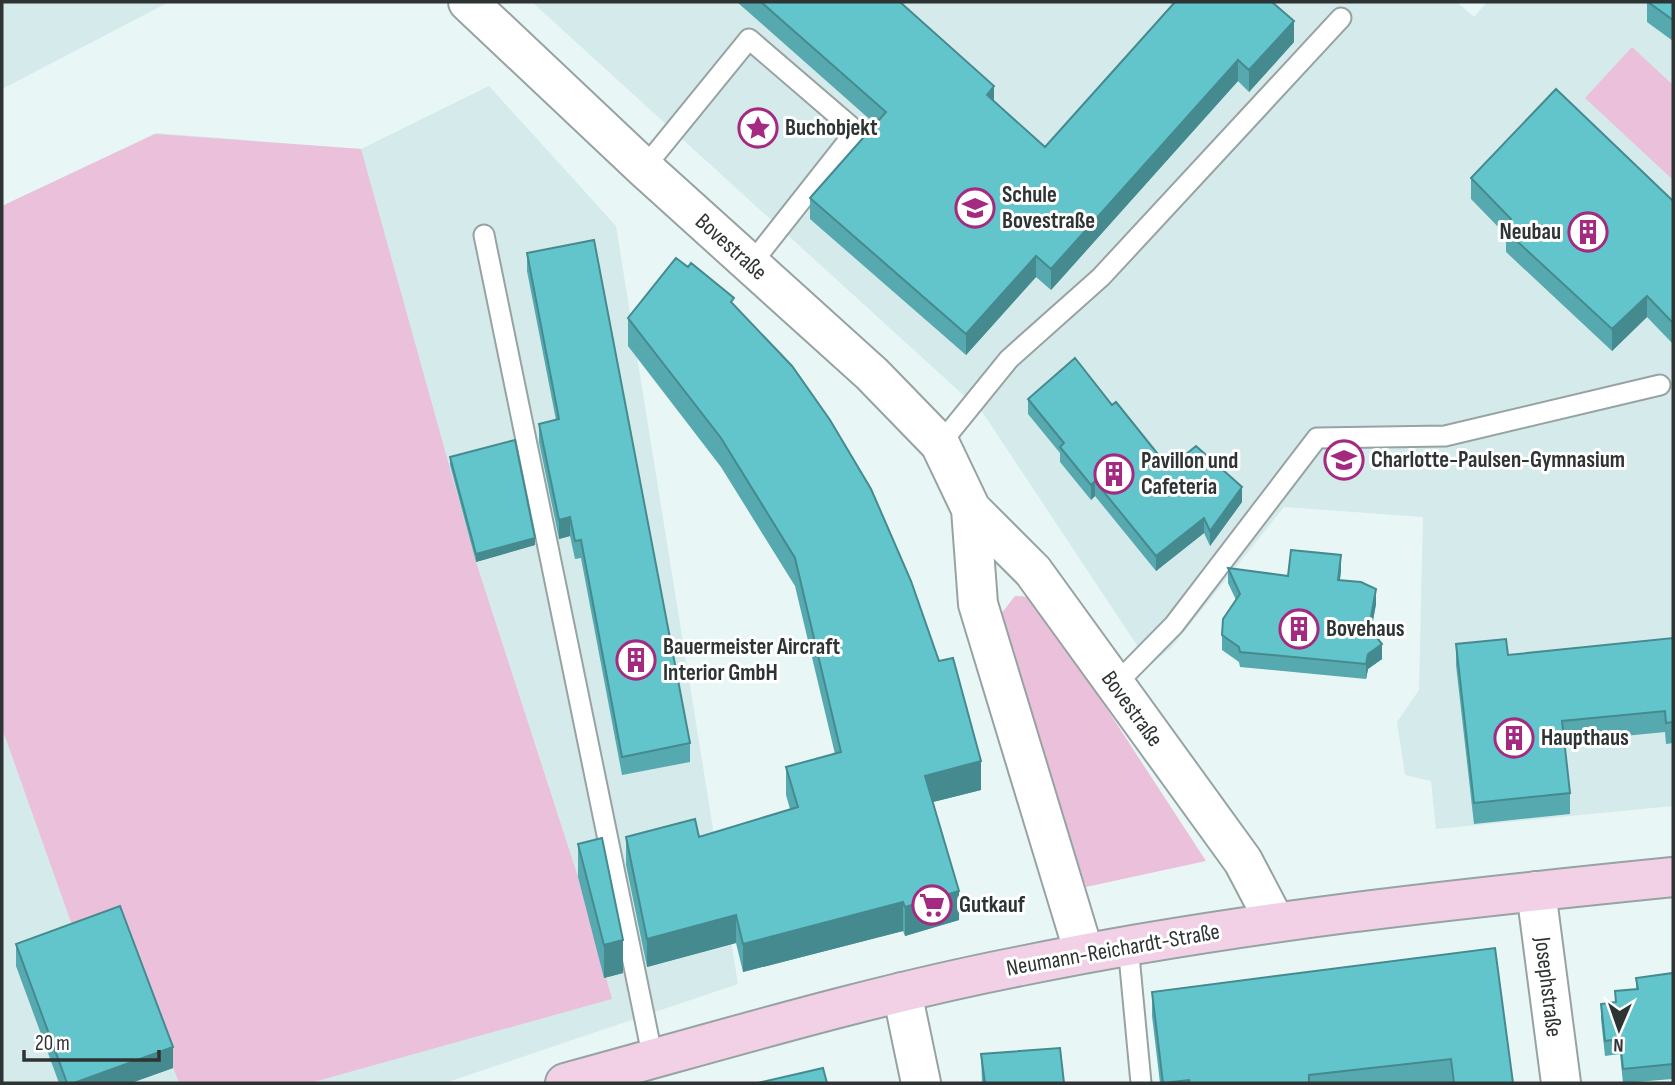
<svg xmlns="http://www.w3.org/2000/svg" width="1675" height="1085" font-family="'Sofia Sans Condensed',sans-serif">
<rect width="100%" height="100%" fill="#e9f6f6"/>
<path fill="#d5eaeb" d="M2 2H169L2 89Z
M532 2H1457L1474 17 1487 2H1673V806L1436 829 1431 781 1405 775 1397 722 1419 690 1423 517 1284 507 1171 648 1150 665 983 413Z
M489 86 616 226 738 984 445 1083H2V206L156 133 361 149Z"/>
<path fill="#ebc0da" d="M1632 47 1673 85V180L1585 98Z
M155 134 361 149 476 562 578 877 612 999 310 1083H179L121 928 78 942 2 728V206Z
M1015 596 1034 597 1206 861 1086 887 997 619Z"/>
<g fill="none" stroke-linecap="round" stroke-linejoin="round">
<g stroke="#97a3a3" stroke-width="23">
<path id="lane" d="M644 168 749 39 856 131 751 264
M484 235 653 1059
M940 444 1009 359 1101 277 1341 18
M1115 685 1174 625 1317 438 1445 436 1660 385
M1128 945 1141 1083"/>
</g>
<g stroke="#97a3a3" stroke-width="42">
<path id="street" d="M468 2 644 168 872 374 940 444 971 509 1033 571 1243 861 1275 922
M971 509 978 604 1084 953
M1536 891 1561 1083
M902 992 921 1083"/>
</g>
<g stroke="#97a3a3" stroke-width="42">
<path id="secondary" d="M565 1083C716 1042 867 996 1021 966 1236 922 1455 899 1673 877"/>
</g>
<use href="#lane" stroke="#fff" stroke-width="19"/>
<use href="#street" stroke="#fff" stroke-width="38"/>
<use href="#secondary" stroke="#f2d1e7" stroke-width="38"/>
</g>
<path fill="#55a9af" d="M737 2H900L994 102 1045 147 1175 2 1294 42 1249 92 1238 81 1051 290 1036 277 966 355 810 219V198L875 124Z
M1647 2H1673V41L1647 22Z
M1471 178 1673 201V344L1647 317 1612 351 1506 252V235L1471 199Z
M527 253 690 743V762L622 775 581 558 575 559 570 536 559 539 539 442V424L556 420 527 271Z
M688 267 734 305 981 790 933 802 959 920 905 936 903 931 743 972 736 943 647 967 626 865V837H699L790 809 786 795V767L835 754 795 586 721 467 628 346V318Z
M1028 399 1112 405 1169 468 1242 502 1210 546 1204 533 1156 571 1095 496 1091 500 1060 462V453L1028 414Z
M450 457 535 545 476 562 450 465Z
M1228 568 1288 576 1341 570 1340 580 1376 604 1371 631 1382 659 1368 669 1366 679 1240 667 1239 662 1222 650V635L1236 600 1228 583Z
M1673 638V743L1666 744 1665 732 1564 742 1570 793V814L1474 824 1456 665V644L1508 655Z
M578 844 623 973 604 978 578 877Z
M16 944 173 1068 131 1083H59L16 966Z
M1495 948 1513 1083H1160L1152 1016V992Z
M1673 973V1079L1623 1083 1620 1054 1605 1056 1601 1019V1004L1615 1002V991L1636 989V978Z
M981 1054 1064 1083H982Z"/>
<path fill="#458a8f" d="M1294 21V42L1249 92V70Z
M1238 60V81L1051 290V269Z
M994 86V107L987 95Z
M1036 256V277L966 355V334Z
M1647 296V317L1612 351V329Z
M1095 481V496L1091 500V485Z
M1242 487V502L1210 546V531Z
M570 517V536L559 539V520Z
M1204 518V533L1156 571V556Z
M535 538V545L476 562V554Z
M1341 555V570L1338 595V580Z
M1376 589V604L1369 643V628Z
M1382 644V659L1368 669 1366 679V664L1368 654Z
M981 761V790L925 804V776Z
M959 891V920L905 936V907Z
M903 902V931L743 972V944Z
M736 915V943L647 967V939Z
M623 940V973L604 978V945Z
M173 1047V1068L131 1083H74Z"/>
<path fill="#63c5cc" stroke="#458a8f" stroke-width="2" d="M761 2H900L994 86 987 95 1045 147 1175 2H1272L1294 21 1249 70 1238 60 1051 269 1036 256 966 334 810 198 886 112Z
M1648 2H1673V20Z
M1556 89 1673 201V323L1647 296 1612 329 1506 231 1511 219 1471 178Z
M594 240 690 743 622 757 581 540 575 541 570 517 559 520 539 424 559 419 527 253Z
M676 258 688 267 691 263 734 298 731 302 792 366 830 420 871 489 911 581 939 661 953 658 981 761 925 776 959 891 905 907 903 902 743 944 736 915 647 939 626 837 695 819 699 837 798 807 786 767 841 752 795 558 721 438 628 318Z
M1075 358 1112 405 1116 402 1169 468 1196 446 1242 487 1210 531 1204 518 1156 556 1095 481 1091 485 1060 447 1064 443 1028 399Z
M515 440 535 538 476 554 450 457Z
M1291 550 1341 555 1338 580 1361 582 1376 589 1369 628 1382 644 1368 654 1366 664 1240 652 1239 647 1222 635 1223 619 1240 594 1228 568 1288 576Z
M1673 638V722L1666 723 1665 711 1562 721 1570 793 1474 803 1456 644 1506 639 1508 655Z
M602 838 623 940 604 945 578 844Z
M120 906 173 1047 74 1083H67L16 944Z
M1495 948 1513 1083H1454L1451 1059 1309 1075V1083H1190L1189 1080 1163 1083 1152 992Z
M1673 973V1064L1623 1069 1620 1039 1605 1041 1601 1004 1616 1002 1615 991 1638 989 1636 978Z
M1060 1048 1064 1083H985L981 1054Z
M823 1068 827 1083H758Z"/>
<defs>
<g id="sight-ring" transform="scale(2.0125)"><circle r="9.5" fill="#fff" stroke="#a32a80" stroke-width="1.5"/><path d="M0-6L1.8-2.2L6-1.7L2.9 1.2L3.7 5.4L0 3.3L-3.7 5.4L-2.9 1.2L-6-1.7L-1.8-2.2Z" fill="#a32a80"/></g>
<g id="school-ring" transform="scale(2.0125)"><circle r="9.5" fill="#fff" stroke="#a32a80" stroke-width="1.5"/><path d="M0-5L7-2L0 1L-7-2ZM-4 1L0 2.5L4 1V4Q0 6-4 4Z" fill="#a32a80"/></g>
<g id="building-ring" transform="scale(2.0125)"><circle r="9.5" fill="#fff" stroke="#a32a80" stroke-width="1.5"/><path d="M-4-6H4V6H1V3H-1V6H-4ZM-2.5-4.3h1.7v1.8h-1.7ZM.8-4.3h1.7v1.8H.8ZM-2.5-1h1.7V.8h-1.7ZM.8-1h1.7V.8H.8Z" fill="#a32a80"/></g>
<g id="supermarket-ring" transform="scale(2.0125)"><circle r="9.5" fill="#fff" stroke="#a32a80" stroke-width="1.5"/><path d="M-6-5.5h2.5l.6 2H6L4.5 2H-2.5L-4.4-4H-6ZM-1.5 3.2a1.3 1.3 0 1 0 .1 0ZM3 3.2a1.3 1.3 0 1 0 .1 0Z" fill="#a32a80"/></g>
</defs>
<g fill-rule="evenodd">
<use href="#sight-ring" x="758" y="128"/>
<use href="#school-ring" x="975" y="208"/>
<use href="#building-ring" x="1588" y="232"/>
<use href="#school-ring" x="1344" y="460"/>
<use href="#building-ring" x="1114" y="474"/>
<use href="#building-ring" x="1299" y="629"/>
<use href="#building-ring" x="636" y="660"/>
<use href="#building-ring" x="1514" y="738"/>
<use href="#supermarket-ring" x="932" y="905"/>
</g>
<g text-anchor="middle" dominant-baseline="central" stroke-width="6" stroke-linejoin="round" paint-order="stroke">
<g font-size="23" font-weight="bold" fill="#2e3333" stroke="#fff" text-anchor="start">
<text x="785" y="128">Buchobjekt</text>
<text x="1002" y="195">Schule<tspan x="1002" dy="26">Bovestraße</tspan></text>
<text x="1561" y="232" text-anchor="end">Neubau</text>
<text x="1371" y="460">Charlotte-Paulsen-Gymnasium</text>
<text x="1141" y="461">Pavillon und<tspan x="1141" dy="26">Cafeteria</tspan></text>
<text x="1326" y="629">Bovehaus</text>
<text x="663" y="647">Bauermeister Aircraft<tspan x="663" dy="26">Interior GmbH</tspan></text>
<text x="1541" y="738">Haupthaus</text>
<text x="959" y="905">Gutkauf</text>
</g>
<g font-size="23" fill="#2e3333" stroke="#fff">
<text transform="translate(731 247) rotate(42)">Bovestraße</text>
<text transform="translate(1132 709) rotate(54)">Bovestraße</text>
<text transform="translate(1113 950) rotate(-10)">Neumann-Reichardt-Straße</text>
<text transform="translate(1548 987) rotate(83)">Josephstraße</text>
</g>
</g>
<rect width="1675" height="1085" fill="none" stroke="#2e3333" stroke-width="7"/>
<g transform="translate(1619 1029) rotate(182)" stroke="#ffffff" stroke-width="5" paint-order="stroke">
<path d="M0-5L12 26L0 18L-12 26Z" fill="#2e3333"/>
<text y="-10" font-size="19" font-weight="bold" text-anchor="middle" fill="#2e3333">N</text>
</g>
<path d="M24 1050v10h135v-10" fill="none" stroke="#2e3333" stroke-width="3.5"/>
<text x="35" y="1050" font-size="21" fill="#2e3333" stroke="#ffffff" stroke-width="5" paint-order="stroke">20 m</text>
</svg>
